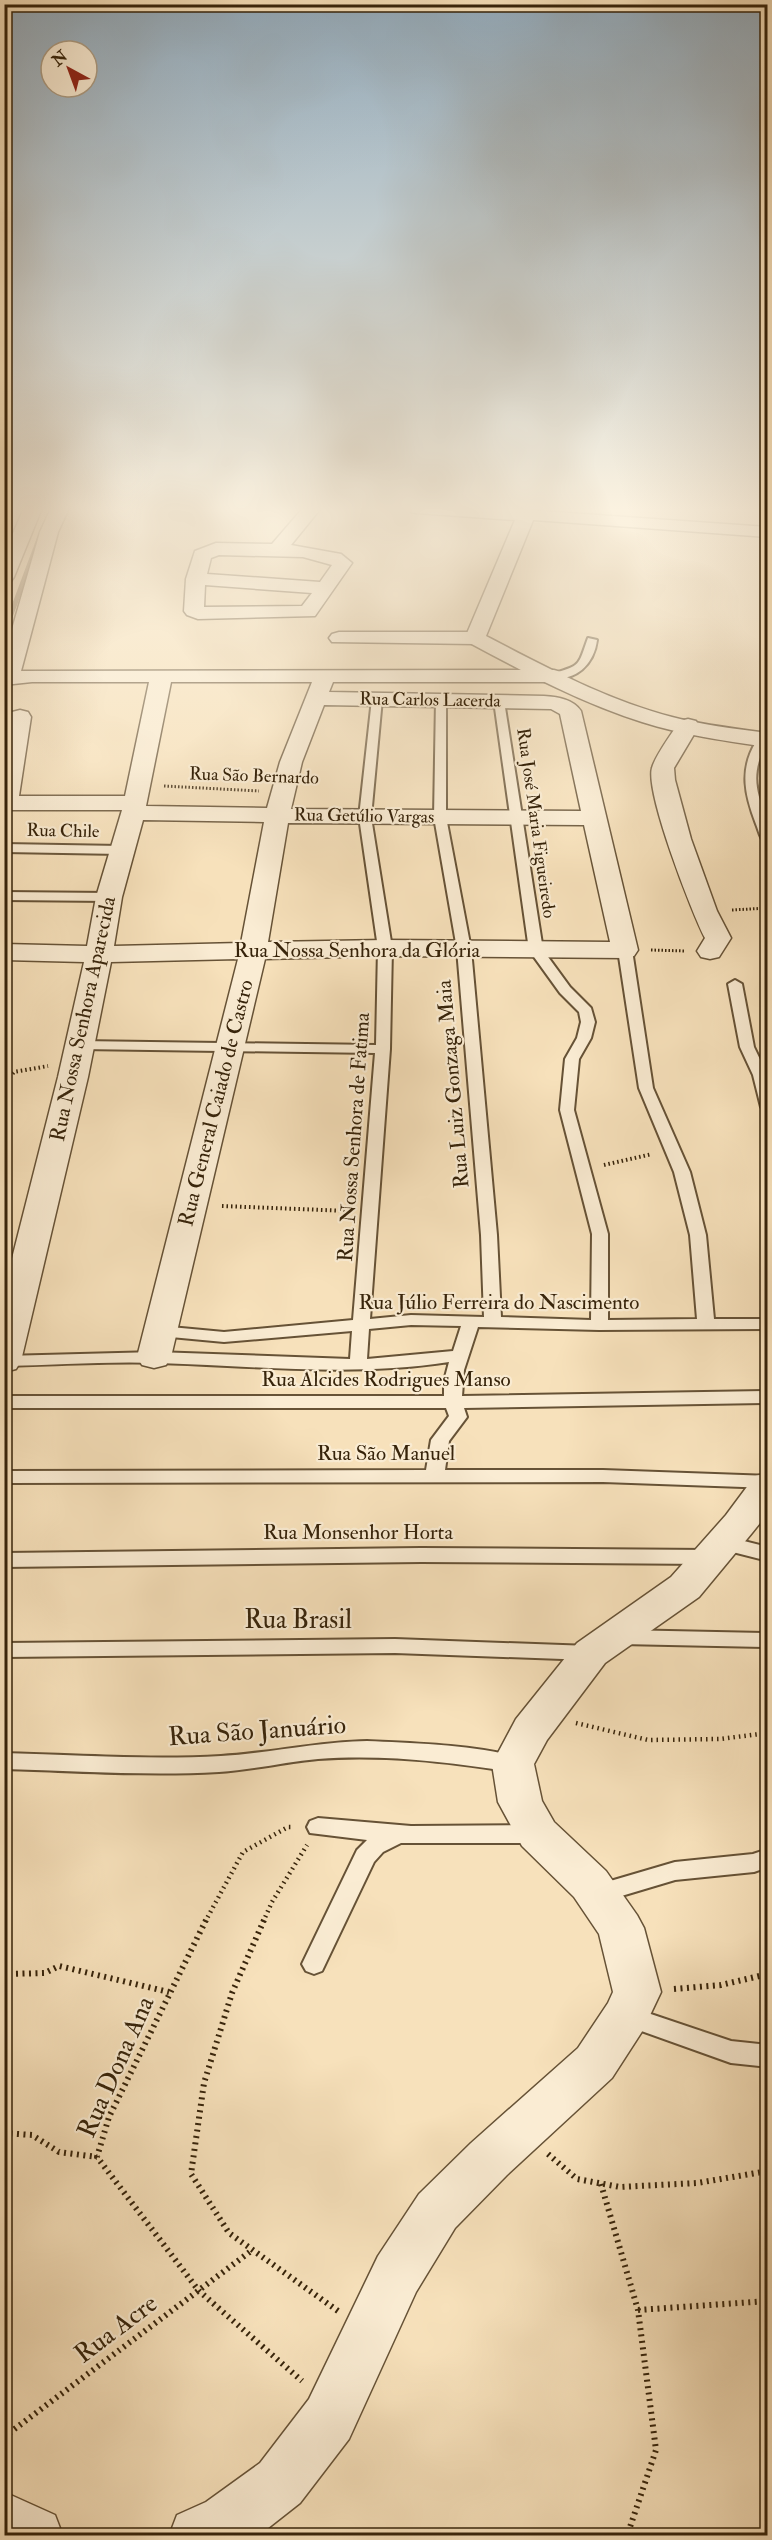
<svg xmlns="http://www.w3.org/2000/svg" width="772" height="2540" font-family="'IM FELL Double Pica',serif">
<rect width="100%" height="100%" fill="#f7e1bb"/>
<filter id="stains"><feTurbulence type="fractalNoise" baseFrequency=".00333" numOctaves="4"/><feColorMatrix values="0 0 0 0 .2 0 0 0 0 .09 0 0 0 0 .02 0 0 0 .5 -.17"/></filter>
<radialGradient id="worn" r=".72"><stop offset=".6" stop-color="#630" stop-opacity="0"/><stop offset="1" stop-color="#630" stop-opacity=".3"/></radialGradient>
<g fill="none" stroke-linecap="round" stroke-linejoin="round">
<path stroke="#826e50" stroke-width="5" d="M4 633 39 539"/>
<g stroke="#665236" stroke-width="4">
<path id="service" d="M588 638 597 640C594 664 576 682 550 678V674C582 666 578 665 588 638Z
M377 696 382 699 371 817 392 948 390 1049 370 1319 411 1315 484 1317 481 1235 457 949 434 817 436 700 441 697 446 700V817L471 949 497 1235 501 1317 591 1320 592 1234 560 1110 565 1059 577 1038 581 1022 579 1012 560 993 529 950 494 701 499 698 504 701 543 950 570 987 591 1008 595 1022 591 1038 579 1059 574 1110 608 1234V1320L697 1319 690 1235 674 1172 639 1088 618 950 625 946 632 950 653 1088 690 1172 706 1235 714 1319H768V1329L599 1330 478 1327 464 1370 462 1396 768 1391V1403L464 1408 467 1417 449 1441 445 1470H603L768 1476V1488L603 1482 4 1483V1471L426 1470 431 1440 449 1416 446 1408H4V1396H444V1381L449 1362C353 1377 256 1366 159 1363 108 1361 56 1365 4 1366V1356L156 1352 350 1359 352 1331 224 1342 160 1336 154 1335 151 1331 154 1327 160 1326 224 1332 353 1320 375 1053 80 1049 73 1045 80 1041 376 1045 378 948 359 817 372 699ZM411 1325 461 1326 453 1351 367 1359 369 1329Z
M760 741 766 744C743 788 768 801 768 844 760 841 759 831 756 824 745 795 739 770 756 742Z
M4 844 121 846 127 850 121 854 4 852Z
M4 892 109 893 115 897 109 901 4 900Z
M735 980 742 984 754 1047 768 1076V1111L761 1107 753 1075 740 1047 728 984Z
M724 1536 768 1547V1561L717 1548 714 1543 717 1538Z
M421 1548 709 1550 716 1552 719 1557 716 1562 709 1564 421 1562 4 1567V1553Z
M621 1630 768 1633V1647L621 1644 614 1642 611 1637 614 1632Z
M395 1639 590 1646 597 1648 600 1653 597 1658 590 1660 395 1653 4 1657V1643Z
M367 1741C412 1743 478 1745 521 1758L524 1764 521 1770 513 1772C449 1762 383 1754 318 1759 285 1762 252 1770 219 1772 147 1776 76 1771 4 1769V1753C76 1755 149 1760 221 1756 270 1753 317 1742 367 1741Z
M318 1818 411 1826 536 1825 544 1828 547 1834 544 1840 536 1843H401L383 1852 374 1862 322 1971 314 1974 306 1971 302 1964 357 1850 367 1840 310 1833 307 1827 310 1821Z
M768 1849V1867L754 1872 675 1880 598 1903 590 1901 587 1894 590 1887 675 1862 753 1854Z
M627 2006 731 2041 768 2045V2067L731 2063 619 2023 615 2016 619 2009Z"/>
</g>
<g stroke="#665236" stroke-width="3">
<path id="minor" d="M24 508H42L14 577 11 581 4 583V554Z
M51 508H69L58 532 21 671 554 670 561 672 565 676 561 680 554 682H333L329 692 544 696C558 697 573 699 581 711L638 950 634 956 625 958 385 956 265 959 171 1357 166 1365 154 1368 142 1365 137 1357 238 959 111 962 88 1077 21 1361 16 1369 4 1372V1290L58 1077 84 962 4 960V944L87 946 96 897 122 810H4C4 785 0 732 12 712L20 710 28 712 31 717 19 796H125L149 682H32L4 685V657L40 532ZM171 682H312L280 762 267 808 146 806ZM324 705 551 709 560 714 581 811 291 809 302 762ZM143 820 264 822 241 943 114 946 122 897ZM288 823 584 825 610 942 385 940 268 942Z
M303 508H321L291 545 341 554 352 563 315 616 198 619 187 615 184 611 186 579 195 551 216 543 272 544ZM219 555 303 557 332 565 320 582 207 574 211 558ZM205 585 312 593 302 606 204 607Z
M526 510 768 527V537L520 519 517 515 520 511Z
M339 632H475L482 634 485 638 482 642 475 644 332 642 329 638 332 634Z
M688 719 696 721 699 726 674 768 675 780 691 839 717 911 731 938 719 957 710 959 701 957 697 951 705 938C692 913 645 792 652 768 655 756 672 733 680 721Z
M768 1473V1513L752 1533 699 1597 605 1663 547 1740 534 1764 542 1801 554 1822 606 1871 637 1915 644 1928 661 1992 643 2030 612 2078 507 2175 455 2228 416 2292 349 2439 300 2503 258 2536H169L177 2515 206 2502 260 2463 309 2399 378 2256 419 2194 471 2143 578 2048 608 2003 613 1992 599 1934 574 1897 522 1846 498 1802 492 1764 516 1719 577 1643 671 1577 726 1515 755 1476Z
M4 2492 55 2515 63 2536H4Z"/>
</g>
<g stroke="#665236" stroke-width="3">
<path id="tertiary" d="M407 508H538L486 636C545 667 607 700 672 717 703 725 736 729 768 733V747C725 741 683 735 642 722 581 703 524 672 468 642L465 638 515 520 416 513 410 512Z"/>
</g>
<path stroke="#36230a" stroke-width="3" stroke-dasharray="1.5 2" stroke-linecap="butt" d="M164 786 259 791
M732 910 768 908
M651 950 685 951"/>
<path stroke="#36230a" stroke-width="4" stroke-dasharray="1.5 3" stroke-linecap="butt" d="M4 1084 14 1072 48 1066
M604 1165 652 1154
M222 1206 349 1211"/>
<path stroke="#36230a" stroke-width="4.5" stroke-dasharray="1.5 4" stroke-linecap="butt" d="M576 1723 648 1740 720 1739 768 1733
M205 1922 243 1852 288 1827H294
M263 1922 272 1902 307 1845"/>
<path stroke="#36230a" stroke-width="6" stroke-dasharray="2 4.5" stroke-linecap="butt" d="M206 1920 109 2117 97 2157 199 2291 302 2381
M264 1920 232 1993 204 2083 191 2174 229 2233 338 2311
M4 1977 8 1974 45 1973 59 1966 169 1992
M674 1989 721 1985 768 1974
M4 2133 32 2135 59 2152 97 2157
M548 2154 577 2179 620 2187 697 2183 768 2171
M601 2184 638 2310 656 2450 627 2536
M638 2310 768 2301
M4 2437 251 2251"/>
<use href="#service" fill="#faecd3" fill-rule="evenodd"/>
<use href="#minor" fill="#faecd3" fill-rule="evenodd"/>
<use href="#tertiary" fill="#faecd3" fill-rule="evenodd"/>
</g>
<linearGradient id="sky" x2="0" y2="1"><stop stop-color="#93acbe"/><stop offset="0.59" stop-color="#fbf2e0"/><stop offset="1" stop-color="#fbf2e0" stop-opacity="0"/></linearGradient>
<rect width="772" height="864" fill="url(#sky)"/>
<g text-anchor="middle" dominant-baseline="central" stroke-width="4.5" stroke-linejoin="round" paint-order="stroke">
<g font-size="18" fill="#36230a" stroke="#faecd3">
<text transform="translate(430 700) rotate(1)">Rua Carlos Lacerda</text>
<text transform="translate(254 776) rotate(2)">Rua São Bernardo</text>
<text transform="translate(364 816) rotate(1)">Rua Getúlio Vargas</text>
<text transform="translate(536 823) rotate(82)">Rua José Maria Figueiredo</text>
<text transform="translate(63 831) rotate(1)">Rua Chile</text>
</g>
<g font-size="21" fill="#36230a" stroke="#faecd3">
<text x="357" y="950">Rua Nossa Senhora da Glória</text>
<text transform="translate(83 1019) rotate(-78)">Rua Nossa Senhora Aparecida</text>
<text transform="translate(453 1084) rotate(-95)">Rua Luiz Gonzaga Maia</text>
<text transform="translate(216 1103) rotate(-76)">Rua General Caiado de Castro</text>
<text transform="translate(354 1137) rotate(-86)">Rua Nossa Senhora de Fatima</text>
<text x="499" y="1302">Rua Júlio Ferreira do Nascimento</text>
<text x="386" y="1379">Rua Alcides Rodrigues Manso</text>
<text x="386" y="1453">Rua São Manuel</text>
<text x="358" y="1532">Rua Monsenhor Horta</text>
</g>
<g font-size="26" fill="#36230a" stroke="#faecd3">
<text x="298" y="1620">Rua Brasil</text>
<text transform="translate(257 1731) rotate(-4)">Rua São Januário</text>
<text transform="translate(116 2067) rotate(-66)">Rua Dona Ana</text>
<text transform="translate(116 2329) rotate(-37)">Rua Acre</text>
</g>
</g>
<rect width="772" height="2540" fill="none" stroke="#f7e1bb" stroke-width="24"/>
<rect x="6" y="6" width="760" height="2528" fill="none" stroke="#36230a" stroke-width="3"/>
<rect x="12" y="12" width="748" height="2516" fill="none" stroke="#36230a" stroke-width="1.5"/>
<g transform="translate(69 69) rotate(319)"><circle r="28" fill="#faecd3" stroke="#ac9c83" stroke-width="1.5"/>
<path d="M0-4.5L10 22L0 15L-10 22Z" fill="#8f2418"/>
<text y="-9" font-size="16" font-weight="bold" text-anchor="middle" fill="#36230a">N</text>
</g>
<rect width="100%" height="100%" filter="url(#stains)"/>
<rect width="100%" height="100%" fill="url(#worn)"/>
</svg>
